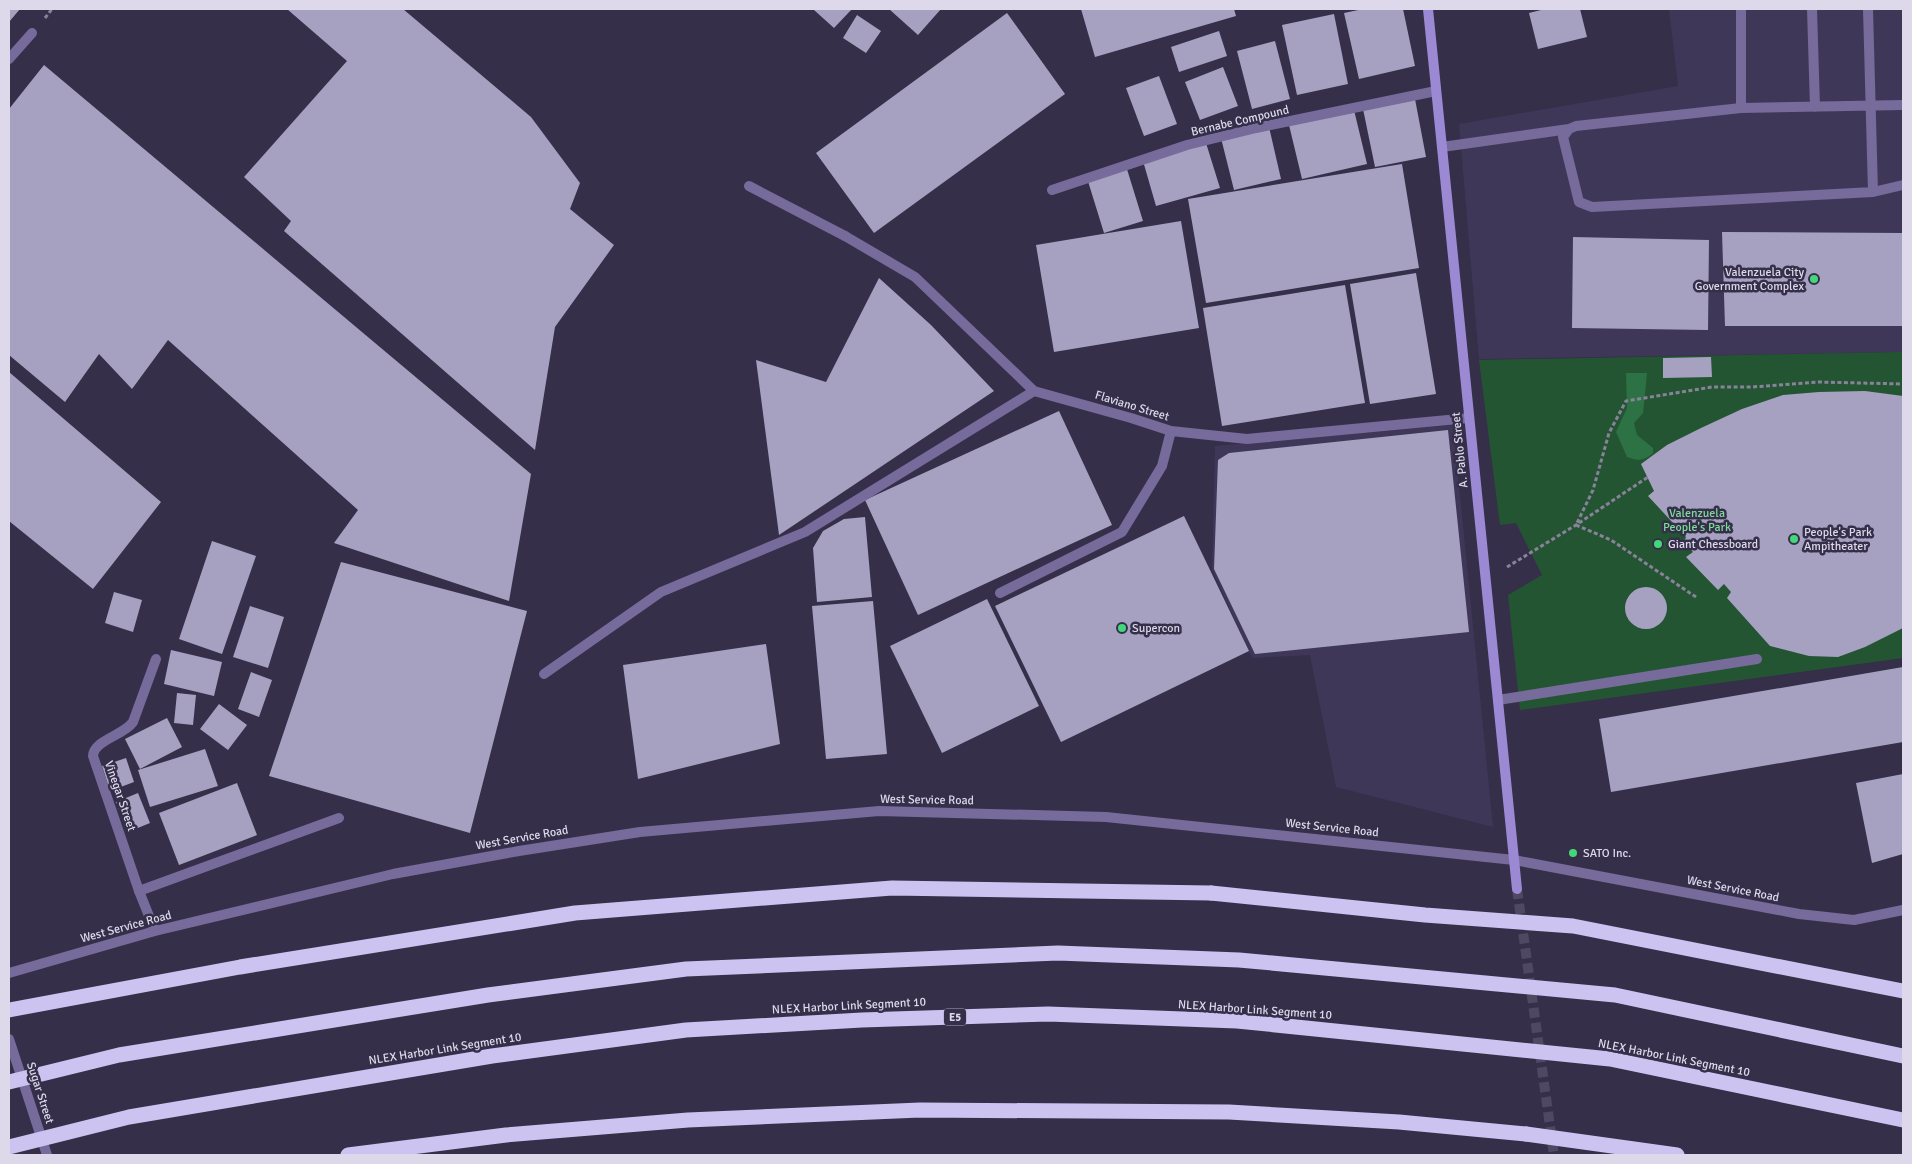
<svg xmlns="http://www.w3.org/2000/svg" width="1912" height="1164" font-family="Signika,sans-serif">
<rect width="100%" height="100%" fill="#352f4a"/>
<path fill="#3f3758" d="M1669 9H1903V352L1479 359 1459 124 1678 86Z
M1453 425 1493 827 1336 787 1310 655 1252 658 1212 570 1215 446Z"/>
<path fill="#245533" d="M1903 352V658L1520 710 1508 595 1542 575 1516 523 1500 525 1479 360Z"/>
<path fill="#2d7244" d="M1626 373H1647L1643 413 1634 423 1637 435 1653 448V453C1644 461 1638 461 1627 457L1616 432 1627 408Z"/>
<path fill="#a7a1c1" d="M9 9H20L9 22Z
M287 9H403L531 117 580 183 570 209 614 245 555 327 535 450 284 231 291 221 244 177 347 61Z
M816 9H852L834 28 814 10Z
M889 9H941L918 35Z
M1081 9H1234L1236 16 1095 57Z
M1363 9H1403L1415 66 1359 79 1344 13Z
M1545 9H1580L1587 37 1538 49 1529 13Z
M1007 13 1065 94 874 233 816 153Z
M1334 14 1348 84 1297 95 1282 25Z
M857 15 881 31 866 53 843 38Z
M1219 31 1227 56 1179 72 1171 47Z
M1275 41 1290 99 1252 109 1237 51Z
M44 65 531 474 509 601 334 543 358 510 168 340 132 389 99 354 65 402 9 355V109Z
M1223 67 1238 106 1200 120 1185 82Z
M1159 76 1177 124 1144 136 1126 88Z
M1415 99 1426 157 1375 167 1363 109Z
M1354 110 1367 164 1302 179 1289 125Z
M1269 127 1281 179 1234 190 1221 138Z
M1206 143 1220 188 1156 206 1143 161Z
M1402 164 1419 268 1206 303 1188 199Z
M1126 166 1143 221 1104 233 1087 178Z
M1181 221 1199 328 1054 352 1036 245Z
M1722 232 1903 233V326H1725Z
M1573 237 1709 240 1708 330 1572 328Z
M1416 273 1436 394 1370 404 1350 284Z
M879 278 931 325 994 391 779 535 756 360 826 382Z
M1345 285 1365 403 1222 426 1203 308Z
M1711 357 1712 377 1663 378V358Z
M9 372 161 502 93 589 9 521Z
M1865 391 1903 396V628L1865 647 1838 657 1809 656 1770 646 1727 598 1731 592 1724 584 1718 590 1686 557 1693 552 1684 542 1686 537 1648 496 1654 491 1641 464 1667 445 1701 428 1742 409 1783 395 1819 392Z
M1059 411 1112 525 918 615 865 500Z
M1448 430 1469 632 1255 654 1214 569 1218 460 1229 453Z
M1184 516 1249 651 1061 742 995 606Z
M865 517 872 597 817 602 813 548 823 531 844 519Z
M212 541 256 556 222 654 179 639Z
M341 562 527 611 470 833 269 776Z
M1625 608a21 21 0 1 1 42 0a21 21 0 1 1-42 0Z
M114 592 142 600 133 632 105 623Z
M987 599 1039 706 942 753 890 646Z
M873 601 887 754 826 759 812 606Z
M250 606 284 617 268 668 233 657Z
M766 644 780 744 638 779 623 665Z
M171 650 222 662 214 696 164 684Z
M1903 667V742L1611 792 1599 719Z
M251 672 272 680 259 717 238 709Z
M177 693 196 695 193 725 174 723Z
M219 704 247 725 228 750 200 729Z
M167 718 182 747 140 769 125 739Z
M205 749 218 786 150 807 138 770Z
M126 758 134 782 110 791 102 766Z
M1903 774V854L1872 863 1856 783Z
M237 783 257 835 179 865 159 813Z
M138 793 150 823 128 832 116 802Z"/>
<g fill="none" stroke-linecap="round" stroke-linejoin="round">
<path stroke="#4e4862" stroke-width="10" stroke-dasharray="10 5" stroke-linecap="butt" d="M1517 889 1554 1155"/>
<path stroke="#88839a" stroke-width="3" stroke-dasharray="4 2.5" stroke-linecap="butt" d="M45 18 52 9
M1507 567 1576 525 1648 477
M1696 597 1611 540 1576 525 1593 490 1609 433 1626 401 1712 387H1752L1819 382 1903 384"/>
<path stroke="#766b9a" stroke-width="10" d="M1741 9V108
M1812 9 1815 107
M1868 9 1873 192
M1569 129 1563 137 1579 202 1592 207 1873 192 1903 185
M1442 147 1569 129 1576 126 1741 108 1903 105
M749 186 845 236
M1000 593 1122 532 1162 466 1171 431
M544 674 661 592 805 532 1034 391
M1498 700 1757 659
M139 891 339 818"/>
<path stroke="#766b9a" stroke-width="10" d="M9 59 32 33
M1052 190 1187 145 1256 128 1436 91
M845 236 915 277 1034 391 1131 418 1171 431 1247 439 1469 418
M155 931 139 891 93 756C94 740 123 736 133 722L156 659
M9 973 155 931 393 874 519 851 640 832 879 811 1106 817 1514 860 1799 914 1854 920 1903 910
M9 1039 47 1155"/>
<path stroke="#9b89d4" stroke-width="10" d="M1428 9 1517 889"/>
<path stroke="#ccc3f1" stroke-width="15" d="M9 1010 240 967 575 913 892 888 1211 893
M348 1155 506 1135 688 1120 920 1110 1229 1112 1399 1122 1526 1134"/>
<path stroke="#ccc3f1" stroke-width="15" d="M1211 893 1425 915 1573 926 1903 991
M9 1082 119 1055 488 995 686 969 1058 953 1239 960 1615 995 1903 1056
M1526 1134 1677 1155
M9 1147 129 1117 492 1056 686 1030 862 1020 1048 1014 1237 1021 1610 1059 1903 1120"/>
</g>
<g fill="#44d77a" stroke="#352f4a" stroke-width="2">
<circle cx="1814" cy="279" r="5"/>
<circle cx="1794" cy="539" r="5"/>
<circle cx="1658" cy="544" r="5"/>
<circle cx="1122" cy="628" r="5"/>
<circle cx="1573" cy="853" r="5"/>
</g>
<g text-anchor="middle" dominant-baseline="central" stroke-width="5" stroke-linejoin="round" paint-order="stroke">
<rect fill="#352f4a" stroke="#aba6bb" stroke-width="1" x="944" y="1008.5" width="22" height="17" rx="4"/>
<g font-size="11" font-weight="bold" fill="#ddd9eb">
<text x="955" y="1017">E5</text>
</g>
<g font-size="12" fill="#ddd9eb" stroke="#352f4a">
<text transform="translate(1240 121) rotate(-13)">Bernabe Compound</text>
<text transform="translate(1132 406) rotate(17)">Flaviano Street</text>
<text transform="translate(1460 450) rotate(-96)">A. Pablo Street</text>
<text transform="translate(120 796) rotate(71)">Vinegar Street</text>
<text transform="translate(927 800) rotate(1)">West Service Road</text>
<text transform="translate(1332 828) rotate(6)">West Service Road</text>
<text transform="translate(522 838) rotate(-10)">West Service Road</text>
<text transform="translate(1733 889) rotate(11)">West Service Road</text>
<text transform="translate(126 927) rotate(-15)">West Service Road</text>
<text transform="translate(849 1006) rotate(-3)">NLEX Harbor Link Segment 10</text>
<text transform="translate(1255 1010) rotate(4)">NLEX Harbor Link Segment 10</text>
<text transform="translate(445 1049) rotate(-9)">NLEX Harbor Link Segment 10</text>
<text transform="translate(1674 1058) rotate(11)">NLEX Harbor Link Segment 10</text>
<text transform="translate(40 1093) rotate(72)">Sugar Street</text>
</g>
<g font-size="12" fill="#ddd9eb" stroke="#352f4a" text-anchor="start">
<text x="1804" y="272" text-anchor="end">Valenzuela City<tspan x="1804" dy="14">Government Complex</tspan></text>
<text x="1804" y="532">People's Park<tspan x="1804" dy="14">Ampitheater</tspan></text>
<text x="1668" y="544">Giant Chessboard</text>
<text x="1132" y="628">Supercon</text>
<text x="1583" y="853">SATO Inc.</text>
</g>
<g font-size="12" fill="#7edc99" stroke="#352f4a">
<text x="1697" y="513">Valenzuela<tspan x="1697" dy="14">People's Park</tspan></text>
</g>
</g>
<rect width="1912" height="1164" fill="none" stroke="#ddd9eb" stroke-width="20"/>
</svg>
